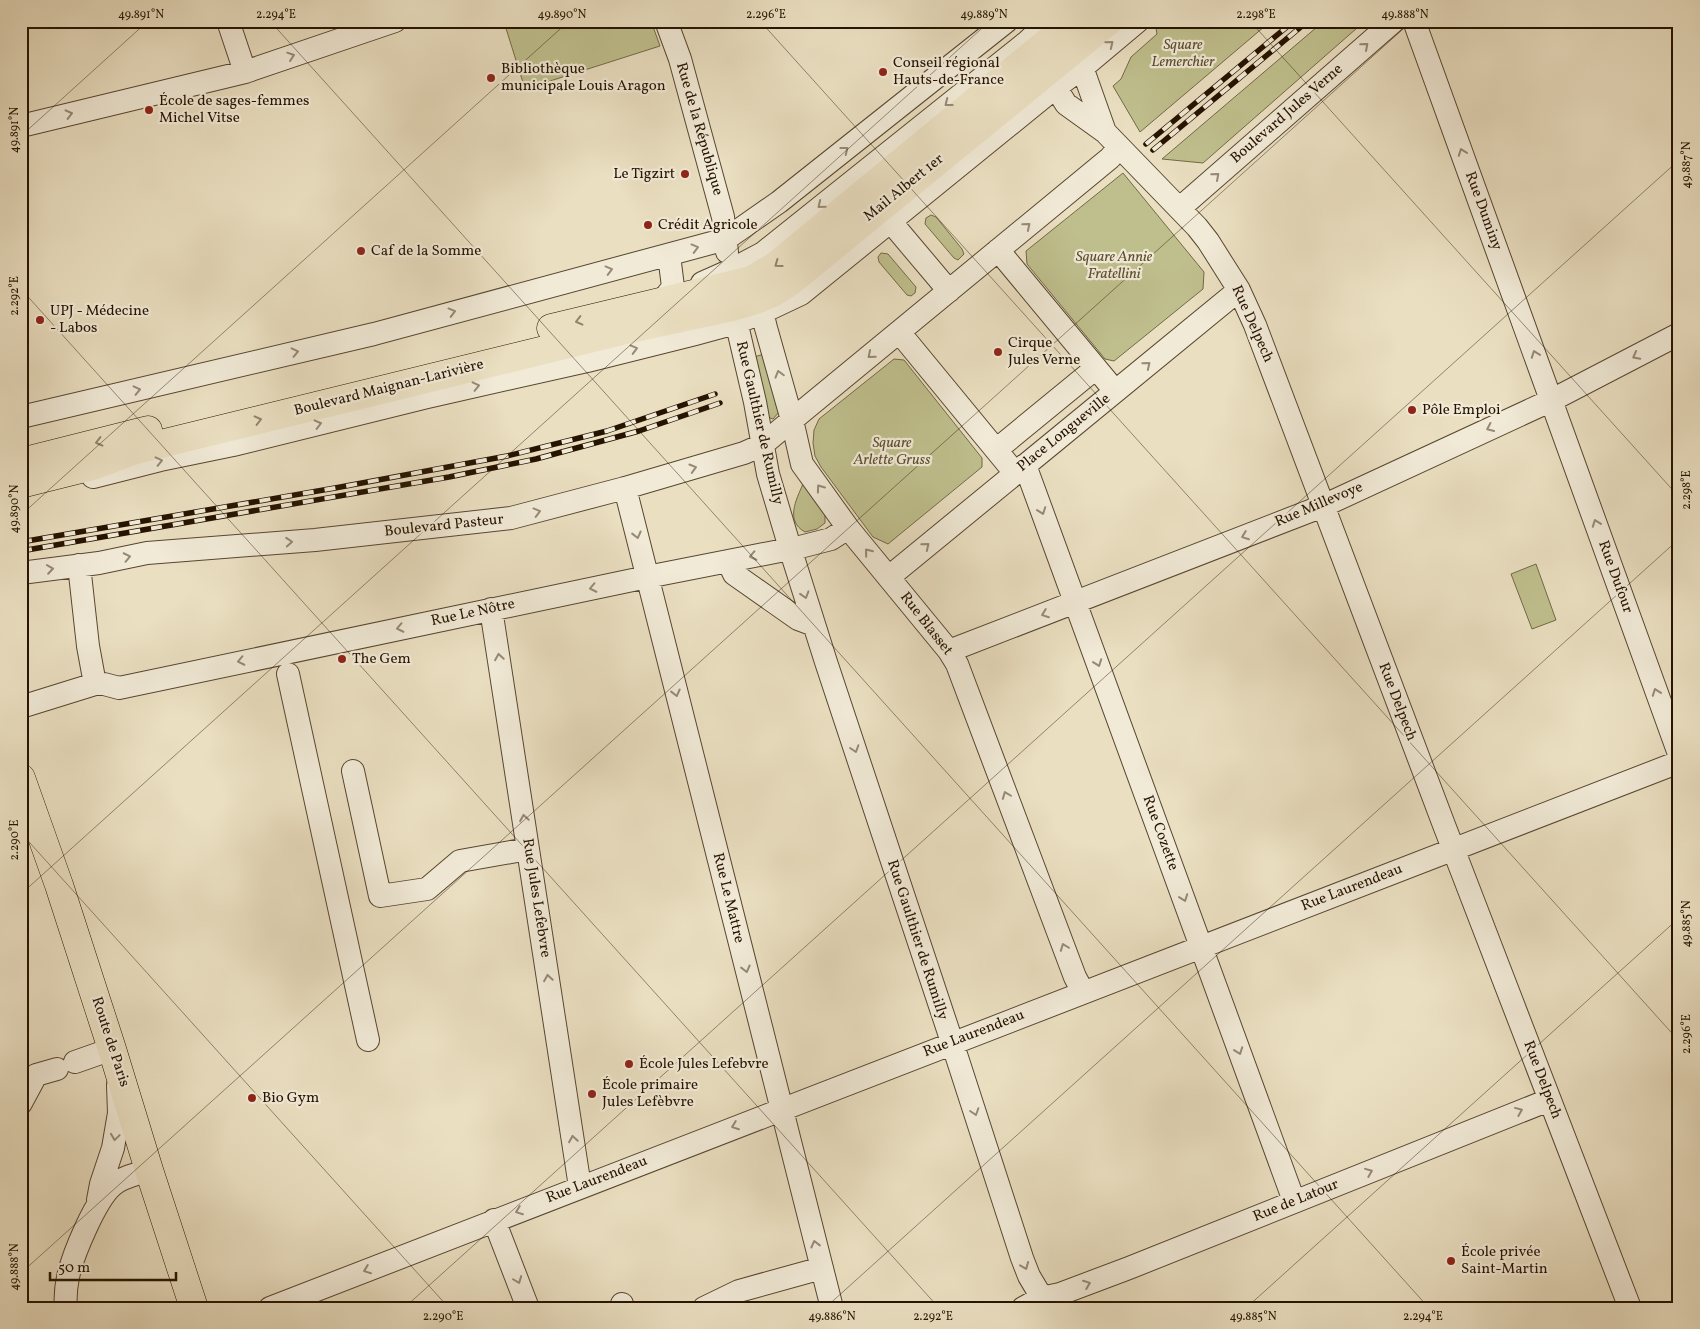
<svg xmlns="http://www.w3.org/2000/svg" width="1700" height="1329" font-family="Vollkorn,serif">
<rect width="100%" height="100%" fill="#eadfc1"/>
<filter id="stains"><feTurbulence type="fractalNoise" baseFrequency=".004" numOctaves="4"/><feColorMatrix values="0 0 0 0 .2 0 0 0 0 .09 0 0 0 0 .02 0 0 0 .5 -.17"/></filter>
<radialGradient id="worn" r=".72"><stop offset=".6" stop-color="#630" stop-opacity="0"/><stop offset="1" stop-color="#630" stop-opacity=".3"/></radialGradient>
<path fill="#bfbf8d" stroke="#726946" d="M506 21H651L660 46 525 89 504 22Z
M1158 21H1271L1140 132 1113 86 1121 79 1131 57 1157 34 1156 28Z
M1324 21H1365L1203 163 1162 159Z
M1123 173 1204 272 1203 289 1114 361 1105 359 1027 264 1026 251Z
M931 215 936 217 962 249 964 254 958 260 954 258 925 224 926 218Z
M881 253 888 254 916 287 915 293 911 296 907 295 879 262 878 257Z
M764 354 779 412 773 419 770 418 768 415 754 357Z
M894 359 904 360 982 458V467L888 544 873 537 821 467 815 456 813 443 814 430 819 419Z
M803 484 825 514V523L817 529 805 532C785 521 796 500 803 484Z
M1536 564 1556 620 1532 629 1511 574Z"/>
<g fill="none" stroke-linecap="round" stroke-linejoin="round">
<g stroke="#574630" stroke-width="24">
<path id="minor" d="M228 21 245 72
M666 21 680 59 723 217 727 252
M1414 21 1679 754
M1077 53 1105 132
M1046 72 1066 104 1105 132 1197 227 1208 241 1239 290 1255 325 1444 825 1630 1308
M21 126 245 72 395 21
M1180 208 1394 21
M890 221 949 291
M998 250 1115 391
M702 283 729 271 763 253 1028 41 1050 21
M663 300 673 287 670 263 663 256
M759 300 766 328 792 420 802 464 848 528 949 651 957 664 1075 977 1083 992
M733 308 755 402 768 474 790 548 826 662 952 1042 1022 1258 1029 1276 1048 1308
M899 332 1015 473
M21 417 374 334 726 239 779 202 1007 21
M996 450 1096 368
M1025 465 1294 1201
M93 477 160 460 233 445 427 397 587 361 695 334 736 323 763 312 801 294 1056 87 1082 68 1138 21
M625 488 832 1308
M728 561 734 574 798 619 814 625
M79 565 88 646 95 684
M21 573 99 563 147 553 315 540 511 518 625 488 744 453 762 445 792 420 1093 172 1110 158 1119 147
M889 577 1239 290
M491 609 580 1187
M949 651 1323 506 1552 400 1679 334
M288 674 368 1040
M21 707 95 684H104L119 688 647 577 800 547 831 539 848 528
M353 771 380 896 427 889 460 861 528 849
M75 1062 112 1049
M21 1103 36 1075 57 1069
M98 1200 101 1184 113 1148 119 1113 118 1085
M494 1220 528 1308
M622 1304 623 1308
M66 1308C65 1298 66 1287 68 1277 73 1254 96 1199 113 1185 122 1177 138 1174 149 1170
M270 1308 1679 762
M704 1308 739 1291 822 1268
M1023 1308 1041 1298 1060 1294 1129 1268 1549 1100"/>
</g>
<g stroke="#261300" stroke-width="29">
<path id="major" d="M551 328 751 280 775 266 1073 21
M21 462 148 430
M21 484 93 466 136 450 630 329 732 307 759 299 773 293 790 282 1109 21
M21 778 59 885 112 1049 149 1170 194 1308"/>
</g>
<use href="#minor" stroke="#f1ead7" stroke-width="22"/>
<use href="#major" stroke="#eadfc1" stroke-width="28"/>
<g stroke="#261300" stroke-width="5.5">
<path id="rail" d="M1146 144 1294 21
M1153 150 1308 21
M21 542 335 488 507 456 607 431 715 394
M21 551 449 477 536 459 639 431 720 403"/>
</g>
<use href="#rail" stroke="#f1ead7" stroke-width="4" stroke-dasharray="11" stroke-linecap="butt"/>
</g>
<defs><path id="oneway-chevron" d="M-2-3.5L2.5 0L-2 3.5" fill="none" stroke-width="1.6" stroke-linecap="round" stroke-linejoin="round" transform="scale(1.25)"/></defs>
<g stroke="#968976">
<use href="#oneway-chevron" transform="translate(1110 44) rotate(-39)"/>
<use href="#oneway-chevron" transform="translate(1365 46) rotate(-41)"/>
<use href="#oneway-chevron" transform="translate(291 56) rotate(-19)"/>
<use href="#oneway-chevron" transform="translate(948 103) rotate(142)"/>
<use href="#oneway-chevron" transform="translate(69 114) rotate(-14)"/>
<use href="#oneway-chevron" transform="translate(845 150) rotate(-38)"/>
<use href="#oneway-chevron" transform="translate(1462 152) rotate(-110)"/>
<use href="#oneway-chevron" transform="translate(1216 176) rotate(-41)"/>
<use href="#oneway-chevron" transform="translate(821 205) rotate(141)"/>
<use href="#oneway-chevron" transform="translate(1027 226) rotate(-40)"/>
<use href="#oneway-chevron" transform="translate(695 248) rotate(-15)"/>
<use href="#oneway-chevron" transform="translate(609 270) rotate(-15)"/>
<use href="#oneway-chevron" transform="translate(452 312) rotate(-15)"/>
<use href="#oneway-chevron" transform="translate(634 349) rotate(-15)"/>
<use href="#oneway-chevron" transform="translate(295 352) rotate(-13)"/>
<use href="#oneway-chevron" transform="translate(1535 354) rotate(-110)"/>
<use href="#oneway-chevron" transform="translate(871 355) rotate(140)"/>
<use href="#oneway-chevron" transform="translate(1636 356) rotate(152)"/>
<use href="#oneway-chevron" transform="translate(1147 365) rotate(-39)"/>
<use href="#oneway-chevron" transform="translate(779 374) rotate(-106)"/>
<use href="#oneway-chevron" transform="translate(476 386) rotate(-13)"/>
<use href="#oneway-chevron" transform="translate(137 390) rotate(-13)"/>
<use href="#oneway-chevron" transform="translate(318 424) rotate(-14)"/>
<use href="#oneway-chevron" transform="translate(1490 428) rotate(155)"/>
<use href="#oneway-chevron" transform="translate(159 461) rotate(-13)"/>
<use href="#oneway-chevron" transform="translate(693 468) rotate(-16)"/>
<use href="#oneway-chevron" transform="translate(820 488) rotate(-126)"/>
<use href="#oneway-chevron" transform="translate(1042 511) rotate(70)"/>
<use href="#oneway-chevron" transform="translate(537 512) rotate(-15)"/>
<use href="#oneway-chevron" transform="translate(1596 523) rotate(-110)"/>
<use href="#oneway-chevron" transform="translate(637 535) rotate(76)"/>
<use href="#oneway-chevron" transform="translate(1245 536) rotate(159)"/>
<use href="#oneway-chevron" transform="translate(289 542) rotate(-4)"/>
<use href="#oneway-chevron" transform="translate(926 546) rotate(-39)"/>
<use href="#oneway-chevron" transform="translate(868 552) rotate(-129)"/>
<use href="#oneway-chevron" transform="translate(753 556) rotate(168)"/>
<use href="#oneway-chevron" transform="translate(127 557) rotate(-12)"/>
<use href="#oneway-chevron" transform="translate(50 569) rotate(-8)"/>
<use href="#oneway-chevron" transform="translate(593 588) rotate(168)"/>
<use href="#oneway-chevron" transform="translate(805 595) rotate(73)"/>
<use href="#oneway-chevron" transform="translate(1045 614) rotate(159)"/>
<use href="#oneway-chevron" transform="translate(400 628) rotate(168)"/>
<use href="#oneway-chevron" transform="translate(499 657) rotate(-99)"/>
<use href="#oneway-chevron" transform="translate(241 661) rotate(168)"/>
<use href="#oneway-chevron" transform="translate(1098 663) rotate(70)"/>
<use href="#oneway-chevron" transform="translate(1656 692) rotate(-110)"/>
<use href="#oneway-chevron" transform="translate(676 693) rotate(76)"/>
<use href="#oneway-chevron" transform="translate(855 749) rotate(72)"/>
<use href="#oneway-chevron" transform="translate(1006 795) rotate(-111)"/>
<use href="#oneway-chevron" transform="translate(524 818) rotate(-99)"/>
<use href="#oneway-chevron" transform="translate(1184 898) rotate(70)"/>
<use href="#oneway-chevron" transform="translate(1064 947) rotate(-111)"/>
<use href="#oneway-chevron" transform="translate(746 969) rotate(76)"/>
<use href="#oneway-chevron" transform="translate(548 978) rotate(-99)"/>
<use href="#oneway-chevron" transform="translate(1239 1051) rotate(70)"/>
<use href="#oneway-chevron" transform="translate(1519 1111) rotate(-22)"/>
<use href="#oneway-chevron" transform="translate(975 1112) rotate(72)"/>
<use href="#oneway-chevron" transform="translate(735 1126) rotate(159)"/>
<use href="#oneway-chevron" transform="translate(115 1137) rotate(98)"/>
<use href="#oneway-chevron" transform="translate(573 1139) rotate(-99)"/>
<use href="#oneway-chevron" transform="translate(1369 1172) rotate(-22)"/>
<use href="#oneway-chevron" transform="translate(519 1211) rotate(159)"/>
<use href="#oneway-chevron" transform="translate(815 1244) rotate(-104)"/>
<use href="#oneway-chevron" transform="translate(1025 1266) rotate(68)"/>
<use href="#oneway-chevron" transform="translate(367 1270) rotate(159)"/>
<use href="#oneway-chevron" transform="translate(518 1280) rotate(69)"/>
<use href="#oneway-chevron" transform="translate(1087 1284) rotate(-21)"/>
</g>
<g stroke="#92836a">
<use href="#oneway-chevron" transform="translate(778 264) rotate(144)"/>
<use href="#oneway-chevron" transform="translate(579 321) rotate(166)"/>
<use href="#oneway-chevron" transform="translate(258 420) rotate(-14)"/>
<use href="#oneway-chevron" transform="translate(99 442) rotate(166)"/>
</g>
<path fill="none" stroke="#261300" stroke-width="1" stroke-opacity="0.45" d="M270 21 1429 1308M760 21 1679 1041M1250 21 1679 497M21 136 148 21M21 289 939 1308M21 515 569 21M21 833 449 1308M21 894 990 21M21 1273 1412 21M404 1308 1679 160M825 1308 1679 539M1246 1308 1679 918M1667 1308 1679 1297"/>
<g fill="#8f2418" stroke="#f1ead7" stroke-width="2">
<circle cx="883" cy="72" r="5"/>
<circle cx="491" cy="78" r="5"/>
<circle cx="149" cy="110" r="5"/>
<circle cx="685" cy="174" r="5"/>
<circle cx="648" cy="225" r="5"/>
<circle cx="361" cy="251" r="5"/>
<circle cx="40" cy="320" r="5"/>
<circle cx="998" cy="352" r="5"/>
<circle cx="1412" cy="410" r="5"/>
<circle cx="342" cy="659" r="5"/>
<circle cx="629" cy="1064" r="5"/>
<circle cx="592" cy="1094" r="5"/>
<circle cx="252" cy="1098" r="5"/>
<circle cx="1451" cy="1261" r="5"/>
</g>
<g text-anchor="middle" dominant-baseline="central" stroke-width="4.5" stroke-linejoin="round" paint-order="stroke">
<g font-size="15" font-style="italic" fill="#5c4f31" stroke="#f1ead7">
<text x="1183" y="45">Square<tspan x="1183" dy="17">Lemerchier</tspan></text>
<text x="1114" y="257">Square Annie<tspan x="1114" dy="17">Fratellini</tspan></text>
<text x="892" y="443">Square<tspan x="892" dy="17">Arlette Gruss</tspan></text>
</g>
<g font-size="15" fill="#261300" stroke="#f1ead7" text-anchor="start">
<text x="893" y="63">Conseil régional<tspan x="893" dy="17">Hauts-de-France</tspan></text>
<text x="501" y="69">Bibliothèque<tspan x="501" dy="17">municipale Louis Aragon</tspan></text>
<text x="159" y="101">École de sages-femmes<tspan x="159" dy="17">Michel Vitse</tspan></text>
<text x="675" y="174" text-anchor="end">Le Tigzirt</text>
<text x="658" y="225">Crédit Agricole</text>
<text x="371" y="251">Caf de la Somme</text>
<text x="50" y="311">UPJ - Médecine<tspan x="50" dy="17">- Labos</tspan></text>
<text x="1008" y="343">Cirque<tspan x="1008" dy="17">Jules Verne</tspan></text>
<text x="1422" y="410">Pôle Emploi</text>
<text x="352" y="659">The Gem</text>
<text x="639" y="1064">École Jules Lefebvre</text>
<text x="602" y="1085">École primaire<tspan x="602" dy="17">Jules Lefèbvre</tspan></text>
<text x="262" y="1098">Bio Gym</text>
<text x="1461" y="1252">École privée<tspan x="1461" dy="17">Saint-Martin</tspan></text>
</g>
<g font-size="15" fill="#261300" stroke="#f1ead7">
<text transform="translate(1287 114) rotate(-41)">Boulevard Jules Verne</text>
<text transform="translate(699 129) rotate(74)">Rue de la République</text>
<text transform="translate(904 188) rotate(-39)">Mail Albert 1er</text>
<text transform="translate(1483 211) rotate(70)">Rue Duminy</text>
<text transform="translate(1252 324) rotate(66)">Rue Delpech</text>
<text transform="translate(389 388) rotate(-14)">Boulevard Maignan-Larivière</text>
<text transform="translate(759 423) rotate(77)">Rue Gaulthier de Rumilly</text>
<text transform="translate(1064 433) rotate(-39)">Place Longueville</text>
<text transform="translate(1319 505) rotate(-23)">Rue Millevoye</text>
<text transform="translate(444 526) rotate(-6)">Boulevard Pasteur</text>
<text transform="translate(1615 577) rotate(70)">Rue Dufour</text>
<text transform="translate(473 613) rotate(-12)">Rue Le Nôtre</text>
<text transform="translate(926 624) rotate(52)">Rue Blasset</text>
<text transform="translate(1397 702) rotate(69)">Rue Delpech</text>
<text transform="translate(1160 833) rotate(70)">Rue Cozette</text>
<text transform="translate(1352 888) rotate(-21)">Rue Laurendeau</text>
<text transform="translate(536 898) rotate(81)">Rue Jules Lefebvre</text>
<text transform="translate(728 898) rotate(76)">Rue Le Mattre</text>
<text transform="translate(917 940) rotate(72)">Rue Gaulthier de Rumilly</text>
<text transform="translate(974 1034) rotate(-21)">Rue Laurendeau</text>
<text transform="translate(110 1042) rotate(72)">Route de Paris</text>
<text transform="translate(1542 1080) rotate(69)">Rue Delpech</text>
<text transform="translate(597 1180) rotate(-21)">Rue Laurendeau</text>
<text transform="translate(1296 1201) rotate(-22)">Rue de Latour</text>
</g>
</g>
<rect width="1700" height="1329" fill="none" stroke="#eadfc1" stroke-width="55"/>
<path d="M50 1272v8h126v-8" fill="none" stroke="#261300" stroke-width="2.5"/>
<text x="58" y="1272" font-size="15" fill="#261300" stroke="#f1ead7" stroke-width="4" paint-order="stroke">50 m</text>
<rect x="28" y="28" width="1644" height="1274" fill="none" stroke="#261300" stroke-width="2"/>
<g font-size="12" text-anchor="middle" fill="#261300">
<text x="141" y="18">49.891°N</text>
<text x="276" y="18">2.294°E</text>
<text x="562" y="18">49.890°N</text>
<text x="766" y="18">2.296°E</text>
<text x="984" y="18">49.889°N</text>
<text x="1256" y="18">2.298°E</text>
<text x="1405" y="18">49.888°N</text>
<text transform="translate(14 130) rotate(-90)" y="4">49.891°N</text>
<text transform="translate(1686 165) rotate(-90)" y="4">49.887°N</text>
<text transform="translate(14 296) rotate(-90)" y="4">2.292°E</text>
<text transform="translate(1686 490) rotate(-90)" y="4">2.298°E</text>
<text transform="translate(14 509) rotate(-90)" y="4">49.890°N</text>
<text transform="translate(14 840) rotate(-90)" y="4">2.290°E</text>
<text transform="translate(1686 924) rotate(-90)" y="4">49.885°N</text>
<text transform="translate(1686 1034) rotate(-90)" y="4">2.296°E</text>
<text transform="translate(14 1267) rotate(-90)" y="4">49.888°N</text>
<text x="443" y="1320">2.290°E</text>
<text x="832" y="1320">49.886°N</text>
<text x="933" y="1320">2.292°E</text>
<text x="1253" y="1320">49.885°N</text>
<text x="1423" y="1320">2.294°E</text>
</g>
<rect width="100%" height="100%" filter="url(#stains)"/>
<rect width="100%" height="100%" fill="url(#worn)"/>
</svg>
